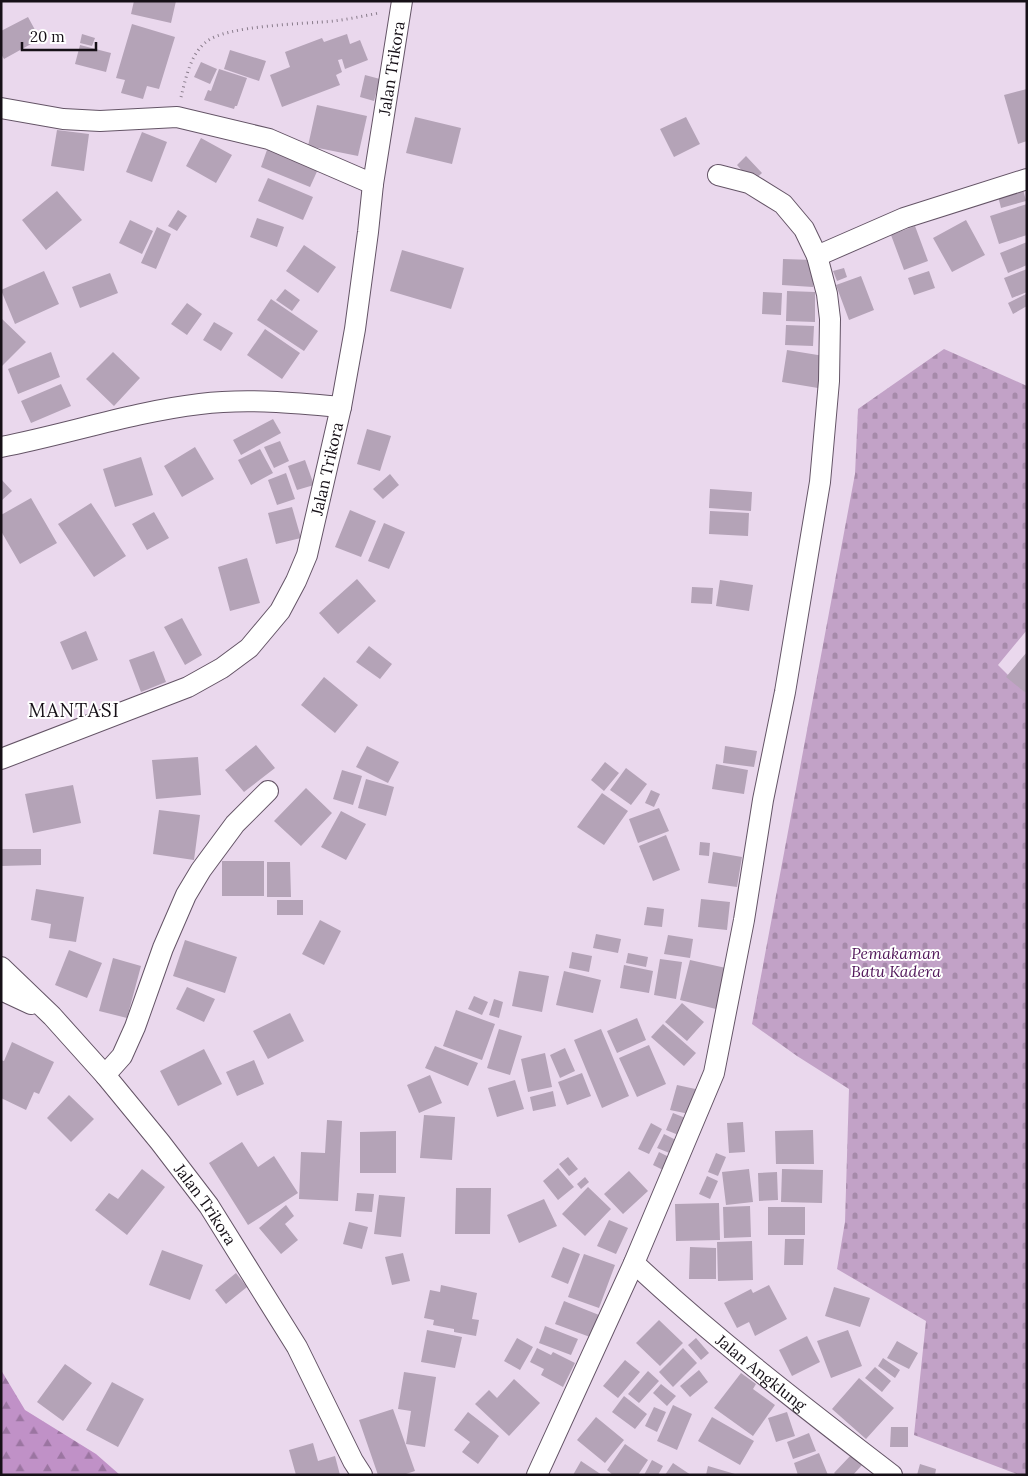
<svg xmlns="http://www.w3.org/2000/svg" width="1028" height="1476" font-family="Lora,serif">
<defs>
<pattern id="forest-firs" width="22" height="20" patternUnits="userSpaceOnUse" patternTransform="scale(1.25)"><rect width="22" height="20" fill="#c091c7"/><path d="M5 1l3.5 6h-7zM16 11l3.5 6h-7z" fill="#9b75a1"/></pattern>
<pattern id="cemetery-stones" width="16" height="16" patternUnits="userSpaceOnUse" patternTransform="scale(1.25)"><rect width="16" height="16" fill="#c2a2c7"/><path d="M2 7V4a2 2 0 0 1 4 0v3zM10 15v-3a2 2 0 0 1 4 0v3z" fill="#a68aaa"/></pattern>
</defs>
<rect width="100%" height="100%" fill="#ead8ed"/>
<path fill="url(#forest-firs)" d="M1 1370 25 1410 96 1454 120 1475H1Z"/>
<path fill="url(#cemetery-stones)" d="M944 349 1027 386V630L998 665 1027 694V1475H1019L914 1435 926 1321 837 1269 845 1222 849 1089 797 1056 752 1024 855 474 858 409Z"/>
<path fill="#b4a3b7" d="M134 1H176L171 23 131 14Z
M28 17 40 39 4 59 1 54V31Z
M132 24 175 37 159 89 147 86 143 99 121 93 125 80 116 78Z
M82 34 95 38 92 46 80 43Z
M347 34 350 44 360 40 368 60 345 69 342 59 338 60 342 72 336 75 340 85 282 107 270 75 290 67 285 52 322 38 324 42Z
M80 45 111 53 106 72 75 64Z
M230 50 266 61 259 81 224 69Z
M201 62 217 69 210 84 194 77Z
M219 69 247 78 237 106H235L234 109 204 100 208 90 211 91Z
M365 75 380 79 374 101 360 97Z
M1027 89V141L1018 144 1004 95Z
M317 105 367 116 358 156 308 146Z
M415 117 461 128 452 164 406 153Z
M686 117 700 144 674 157 660 129Z
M57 130 89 134 84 171 51 166Z
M142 132 167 142 152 182 126 172Z
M201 138 232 155 216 183 186 166Z
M268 147 319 167 310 187 261 167Z
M746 156 762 173 752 182 737 165Z
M268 178 313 197 303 220 258 201Z
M1022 185 1026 201 1001 208 997 192Z
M57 191 82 220 46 250 22 220Z
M1027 204V235L999 244 990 216Z
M178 210 187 216 177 231 168 226Z
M257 218 284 227 277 247 250 237Z
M130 220 153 231 142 254 119 243Z
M966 220 985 255 952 272 933 238Z
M915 226 928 261 904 270 891 235Z
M157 227 171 234 156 269 141 263Z
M1027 242V265L1008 273 1000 253Z
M304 245 336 267 318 293 286 271Z
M402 250 464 268 451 309 390 291Z
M783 259 814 260 813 287 782 285Z
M844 268 847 277 837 281 833 271Z
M1027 269V292L1012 298 1004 278Z
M44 271 59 304 15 324 1 290Z
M929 271 935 288 914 295 908 278Z
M110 273 118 293 80 308 72 287Z
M861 276 874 310 849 320 836 285Z
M285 289 300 300 292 311 276 300Z
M787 291 815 292V322L786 321Z
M763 292 782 293 781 315 762 314Z
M1026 294 1027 306 1013 314 1008 303Z
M271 299 318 331 304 351 257 320Z
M187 303 202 314 187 335 171 324Z
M1 318 26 342 1 367Z
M214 322 233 333 221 351 203 340Z
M786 325 814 326 813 346 785 345Z
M265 329 300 353 282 379 247 355Z
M787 350 824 356 818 388 782 382Z
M51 352 60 377 18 394 8 369Z
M113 352 140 378 114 406 86 379Z
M61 384 71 406 31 423 21 401Z
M273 419 281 433 241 455 233 440Z
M367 429 391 436 380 471 357 464Z
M280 441 289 461 274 468 264 447Z
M195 447 214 479 182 497 164 466Z
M260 449 273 473 251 485 238 460Z
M141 457 153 495 115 507 103 469Z
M305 460 314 485 297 490 288 466Z
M286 473 295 499 277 505 268 480Z
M390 474 399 485 383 499 373 489Z
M1 479 12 491 1 501Z
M710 489 752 492 751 511 709 508Z
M31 498 57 543 20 564 1 531V515Z
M91 503 126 556 94 577 58 524Z
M292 507 301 538 276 544 268 513Z
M350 510 376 521 361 557 335 547Z
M710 511 749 513 748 536 709 534Z
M154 512 169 538 147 550 132 524Z
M384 523 405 532 389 569 368 561Z
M247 558 260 603 230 611 218 567Z
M357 579 376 601 338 634 319 613Z
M720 580 753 585 749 611 716 606Z
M692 587 713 588 712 604 691 603Z
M182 618 202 655 185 665 164 627Z
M86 631 98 660 72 670 60 642Z
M369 646 392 664 380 679 356 662Z
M154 651 166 682 141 692 129 660Z
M1027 652V694L1006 677Z
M324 677 358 705 335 733 301 705Z
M256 745 275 768 244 792 225 770Z
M367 746 399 762 388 783 356 767Z
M725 746 757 751 754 767 723 763Z
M198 757 201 795 156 799 152 760Z
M605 762 619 773 604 791 591 780Z
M716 764 748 770 744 794 712 789Z
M626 768 647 784 631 805 610 790Z
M342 770 362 776 353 805 333 799Z
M366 779 394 787 386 816 358 808Z
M73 785 81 823 33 833 25 794Z
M306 788 332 813 301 846 274 821Z
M651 790 660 794 654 807 645 803Z
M602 793 628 811 604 845 577 827Z
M659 808 669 831 638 843 629 819Z
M159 810 200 815 194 860 153 854Z
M341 811 366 824 346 860 321 847Z
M666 835 680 870 653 881 639 846Z
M700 842 710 843 709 856 699 855Z
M1 849H41V865L1 866Z
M713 852 742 857 737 887 708 883Z
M222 861H264V896H222Z
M267 862H290L291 897H267Z
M36 889 84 897 76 942 49 938 51 924 31 920Z
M701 899 730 902 727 930 698 927Z
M277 900H303V915H277Z
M647 907 664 909 662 927 644 925Z
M320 920 341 931 324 965 302 954Z
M596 934 621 939 618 953 593 948Z
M668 935 693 939 690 958 664 954Z
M185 940 237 957 225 993 173 976Z
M69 950 102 963 87 998 55 985Z
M572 952 592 956 589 972 569 968Z
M628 953 648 957 646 967 626 963Z
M113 958 141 966 127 1018 99 1011Z
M660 959 682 962 676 999 654 995Z
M690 960 726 968 716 1009 680 1000Z
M624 965 653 971 649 993 620 988Z
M519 971 549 976 542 1012 512 1006Z
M564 971 601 980 593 1013 556 1005Z
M187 987 215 999 204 1022 176 1009Z
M474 996 488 1002 482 1015 468 1009Z
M494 999 503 1002 499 1018 489 1015Z
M682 1003 704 1022 687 1041 665 1022Z
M456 1010 495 1024 482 1060 443 1046Z
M290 1013 304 1041 268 1059 253 1031Z
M637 1018 646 1040 617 1053 607 1031Z
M663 1024 696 1053 684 1066 651 1037Z
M499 1029 522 1036 510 1075 487 1068Z
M601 1029 629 1096 602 1108 574 1040Z
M12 1042 54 1062 39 1094 34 1092 26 1110 1 1098V1060L4 1061Z
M649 1045 666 1084 637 1097 619 1058Z
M435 1046 478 1063 468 1086 425 1068Z
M565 1048 575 1071 560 1078 550 1055Z
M204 1049 222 1084 178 1106 160 1071Z
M545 1053 552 1087 528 1092 521 1059Z
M254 1060 264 1084 237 1096 226 1072Z
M582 1073 591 1096 567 1105 558 1082Z
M430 1075 442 1103 419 1113 407 1085Z
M515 1080 524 1109 497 1117 488 1088Z
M677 1085 700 1090 694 1115 670 1110Z
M553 1091 556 1106 533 1111 530 1097Z
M69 1095 94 1119 71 1142 47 1118Z
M673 1113 688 1119 681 1136 666 1130Z
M424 1115 455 1117 452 1160 420 1158Z
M327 1120 342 1121 338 1201 299 1199 301 1152 325 1153Z
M743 1122 745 1152 729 1153 727 1123Z
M651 1123 662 1129 649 1154 638 1149Z
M813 1130 814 1164H776L775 1131Z
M396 1131V1173H360V1132Z
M664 1134 678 1141 672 1154 657 1148Z
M242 1142 258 1167 274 1156 298 1193 248 1225 209 1163Z
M659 1152 671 1158 665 1171 653 1165Z
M716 1153 726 1157 718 1176 708 1172Z
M568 1157 578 1169 569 1176 559 1164Z
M558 1168 574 1187 558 1200 543 1181Z
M142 1169 165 1187 127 1235 95 1210 109 1193 118 1199Z
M749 1169 753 1202 726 1205 722 1172Z
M782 1169 823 1170 822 1203 781 1202Z
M629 1171 648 1191 623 1214 604 1194Z
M777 1172 778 1200 759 1201 758 1173Z
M707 1176 718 1181 710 1199 699 1194Z
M585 1177 589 1182 581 1189 577 1184Z
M588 1187 611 1209 585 1236 562 1214Z
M456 1188H491L490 1234H455Z
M357 1193 374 1194 372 1212 355 1211Z
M379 1195 405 1197 401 1237 374 1234Z
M544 1199 557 1226 519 1243 507 1215Z
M719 1203 720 1240 676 1241 675 1204Z
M286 1205 294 1216 285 1224 298 1240 281 1254 259 1228Z
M750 1206 751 1237 724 1238 723 1207Z
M768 1207H805V1235H768Z
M609 1220 628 1228 616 1254 597 1246Z
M349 1222 368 1227 362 1249 343 1244Z
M785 1239H804L803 1265H784Z
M752 1241 753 1280 718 1281 717 1242Z
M563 1247 580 1254 568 1284 551 1277Z
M690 1247 716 1248V1279H689Z
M162 1250 203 1265 190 1300 149 1285Z
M403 1253 410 1281 392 1285 385 1257Z
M584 1254 615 1265 599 1308 568 1297Z
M236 1273 247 1287 226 1304 215 1290Z
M441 1285 477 1293 472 1319 479 1320 476 1336 454 1332V1329L433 1325 434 1320 424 1318 430 1290 440 1292Z
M769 1285 787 1319 755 1336 749 1322 737 1328 724 1303 751 1289 753 1293Z
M834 1287 870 1298 860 1327 825 1316Z
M564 1301 599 1315 590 1337 555 1324Z
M659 1320 683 1343 660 1366 636 1343Z
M545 1326 578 1339 571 1355 539 1343Z
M427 1330 462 1337 455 1368 421 1362Z
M848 1330 862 1366 831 1378 817 1341Z
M807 1336 820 1362 792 1376 779 1350Z
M517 1338 533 1347 520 1370 504 1361Z
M696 1338 709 1353 701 1360 688 1345Z
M897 1341 918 1353 909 1369 887 1358Z
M537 1348 551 1355 553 1352 575 1363 563 1387 541 1375 544 1369 530 1362Z
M683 1348 697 1363 673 1387 659 1372Z
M883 1358 900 1370 895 1378 878 1366Z
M625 1360 640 1372 618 1398 603 1386Z
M65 1364 92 1383 63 1421 37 1402Z
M875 1367 891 1381 882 1392 865 1378Z
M699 1370 708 1382 690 1397 680 1386Z
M648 1371 659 1381 639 1403 628 1394Z
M404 1372 436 1377 425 1447 406 1444 411 1411 398 1409Z
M741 1373 756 1384 753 1389 775 1405 753 1436 714 1408Z
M859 1378 894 1408 866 1439 832 1409Z
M514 1379 540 1403 509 1436 475 1404 489 1390 497 1398Z
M112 1382 144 1399 118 1447 86 1430Z
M661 1384 676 1396 667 1406 653 1393Z
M624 1396 647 1414 635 1429 612 1412Z
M673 1405 692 1414 677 1450 657 1441Z
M654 1407 666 1412 657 1432 645 1426Z
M393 1409 415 1471 403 1475H378L359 1420Z
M468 1412 499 1436 478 1464 462 1452 470 1442 454 1430Z
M787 1412 795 1436 776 1442 768 1418Z
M596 1417 624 1440 605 1463 577 1440Z
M712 1417 754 1441 740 1465 698 1441Z
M891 1427H908V1447H890Z
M809 1433 816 1451 793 1459 787 1442Z
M313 1443 318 1461 335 1456 340 1475H296L289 1450Z
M625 1444 648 1460 638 1475H613L607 1470Z
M819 1453 828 1475H798L794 1463Z
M851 1455 862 1465 853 1475H836L834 1473Z
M652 1460 663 1466 658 1475H644Z
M581 1461 602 1475H573Z
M673 1463 691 1475H665Z
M920 1464 936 1469 935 1475H917Z
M708 1466 735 1474V1475H706Z"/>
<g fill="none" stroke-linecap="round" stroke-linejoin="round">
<g stroke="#645466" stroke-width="22">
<g id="minor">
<path d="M1 108 63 119 100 121 177 117 269 139 373 184"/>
<path d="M817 256 904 218 1027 179"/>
<path d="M1 447C68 434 132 412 200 404 247 398 294 403 341 407"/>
<path id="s1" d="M1 759 188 687 222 668 249 648 280 611 296 581 307 555 341 407 355 329 368 232 373 184 402 1"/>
<path id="s2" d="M1 967 52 1016 105 1075 160 1142 209 1206 297 1347 353 1461 362 1475"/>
<path d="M1 990 31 1004"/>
<path d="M105 1075 122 1056 135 1027 163 948 186 895 201 870 235 824 268 791"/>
<path id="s3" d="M634 1263C715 1339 804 1407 892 1475"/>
<path d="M537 1475 634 1263 714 1073 744 920 763 800 785 692 820 482 829 381 830 319 827 294 817 256 804 229 783 204 749 183 718 175"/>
</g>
</g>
<path stroke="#897c8b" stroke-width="3" stroke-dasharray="1 4" stroke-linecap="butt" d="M181 97C186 78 190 55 206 42 226 25 305 24 334 21 349 19 364 16 379 13"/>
<use href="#minor" stroke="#fff" stroke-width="20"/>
</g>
<g text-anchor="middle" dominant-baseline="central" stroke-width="4" stroke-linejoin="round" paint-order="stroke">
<g font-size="16" fill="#161017" stroke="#fff">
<text stroke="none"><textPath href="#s1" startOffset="878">Jalan Trikora</textPath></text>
<text stroke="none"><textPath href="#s1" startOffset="472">Jalan Trikora</textPath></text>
<text stroke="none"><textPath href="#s2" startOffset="314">Jalan Trikora</textPath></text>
<text stroke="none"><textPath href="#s3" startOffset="168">Jalan Angklung</textPath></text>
</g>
<g font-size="16" font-style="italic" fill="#51175a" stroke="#fff">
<text x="896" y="953">Pemakaman<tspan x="896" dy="18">Batu Kadera</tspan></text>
</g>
<g font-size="19" letter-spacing="1" fill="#161017" stroke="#fff">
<text x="74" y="710">MANTASI</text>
</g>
</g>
<rect width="1028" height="1476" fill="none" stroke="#161017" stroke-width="5"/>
<path d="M22 42v8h74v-8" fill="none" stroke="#161017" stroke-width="2.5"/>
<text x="30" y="42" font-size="15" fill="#161017" stroke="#ffffff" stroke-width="4" paint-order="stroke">20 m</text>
</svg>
